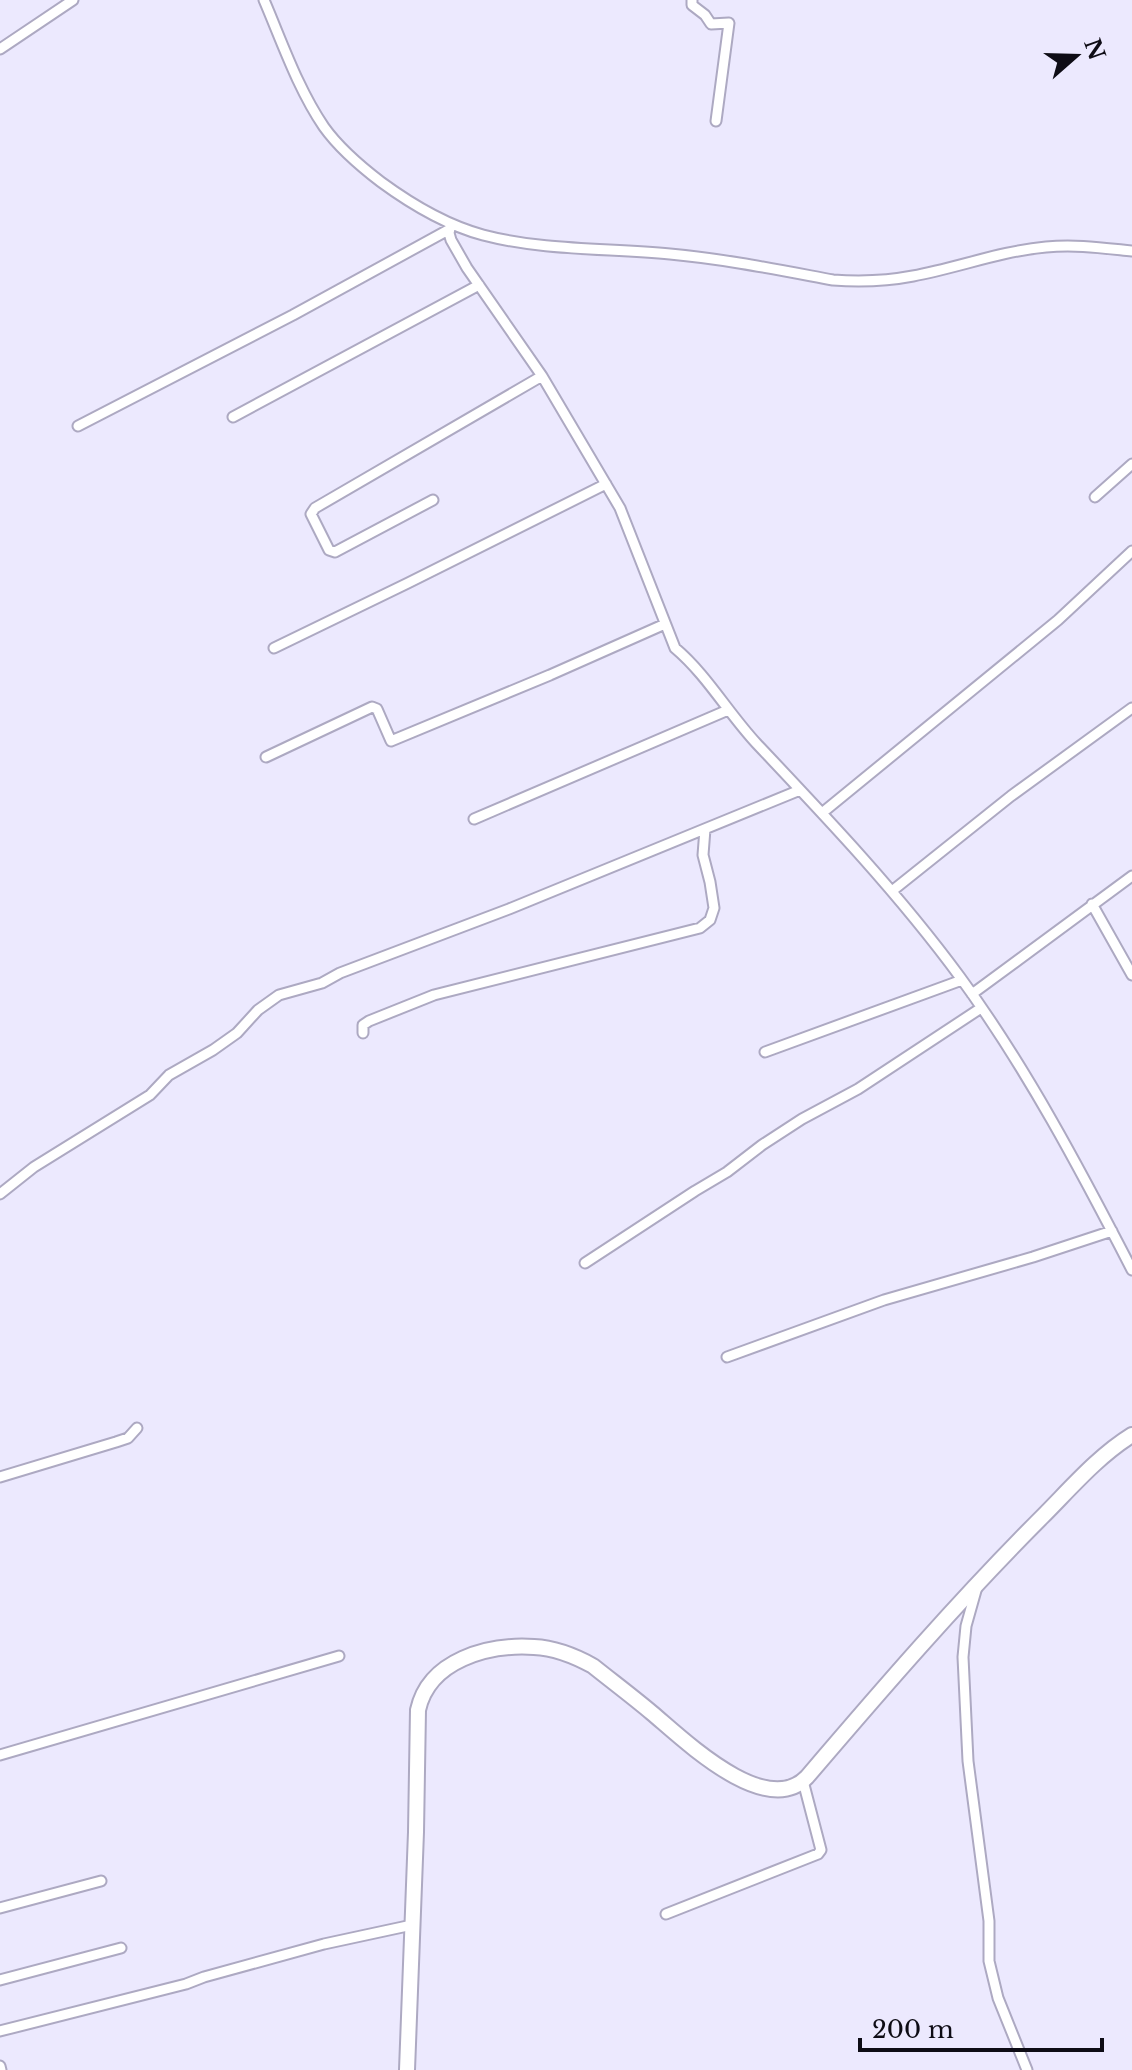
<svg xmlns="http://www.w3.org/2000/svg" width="1132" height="2070" font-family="'Libre Baskerville',serif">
<rect width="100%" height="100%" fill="#ece9fe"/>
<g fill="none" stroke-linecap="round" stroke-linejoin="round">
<g stroke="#ada9c2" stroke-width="13">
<path id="street" d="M264 0C282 42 298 89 324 127 339 148 360 166 381 182 411 204 446 225 483 235 544 251 608 248 670 254 725 259 779 270 833 280 860 282 887 281 913 276 957 268 1001 251 1046 247 1075 244 1103 248 1132 251
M692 0V5L705 15 711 24 729 23 716 121
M0 49 73 0
M451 224 449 233 451 240 467 268 542 376 620 508 675 648C707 675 728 713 757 744 828 819 899 894 960 977 1026 1067 1081 1171 1132 1270
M233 417 479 285
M78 426 293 315 450 229
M1095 497 1132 464
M433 500 335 552 329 550 311 514 315 508 542 376
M274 648 408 583 606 484
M266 757 372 707 377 709 391 741 550 675 665 624
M822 813 1058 620 1132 551
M474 819 728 710
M892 891 1011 796 1132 708
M1092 904 1132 975
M972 994 1132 876
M363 1033V1025L369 1021 434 995 700 928 710 920 714 908 710 882 703 855 705 829
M765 1052 962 980
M0 1194 34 1167 150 1095 169 1075 213 1050 237 1033 258 1010 279 995 322 983 340 973 509 909 800 790
M585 1263 695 1191 727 1172 762 1145 802 1119 858 1089 981 1008
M727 1357 884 1300 1033 1257 1112 1231
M0 1477 116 1442 128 1438 137 1428
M977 1587 966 1626 963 1657 968 1761 989 1921V1961L998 1998 1027 2070
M0 1755 339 1656
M0 1908 101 1881
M666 1914 818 1854 821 1850 803 1781
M0 1980 121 1948
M0 2031 186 1984 204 1977 324 1944 412 1925
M0 2066 1 2070"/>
</g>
<g stroke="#ada9c2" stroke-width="18">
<path id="secondary" d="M407 2070 416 1832 418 1710C429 1660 488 1644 534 1647 555 1648 575 1656 593 1666 613 1682 633 1697 652 1713 683 1739 766 1820 807 1777 883 1688 959 1600 1042 1517 1070 1489 1098 1456 1132 1435"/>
</g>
<use href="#street" stroke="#fff" stroke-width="9"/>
<use href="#secondary" stroke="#fff" stroke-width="14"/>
</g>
<g transform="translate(1076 56) rotate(70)" stroke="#ece9fe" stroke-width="6" paint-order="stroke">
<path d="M0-6L14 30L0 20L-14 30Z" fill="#0e0c15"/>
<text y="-12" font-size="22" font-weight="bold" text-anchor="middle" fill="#0e0c15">N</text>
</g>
<path d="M860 2038v12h242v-12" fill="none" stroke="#0e0c15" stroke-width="4"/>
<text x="872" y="2038" font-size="24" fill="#0e0c15" stroke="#ece9fe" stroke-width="6" paint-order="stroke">200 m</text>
</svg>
